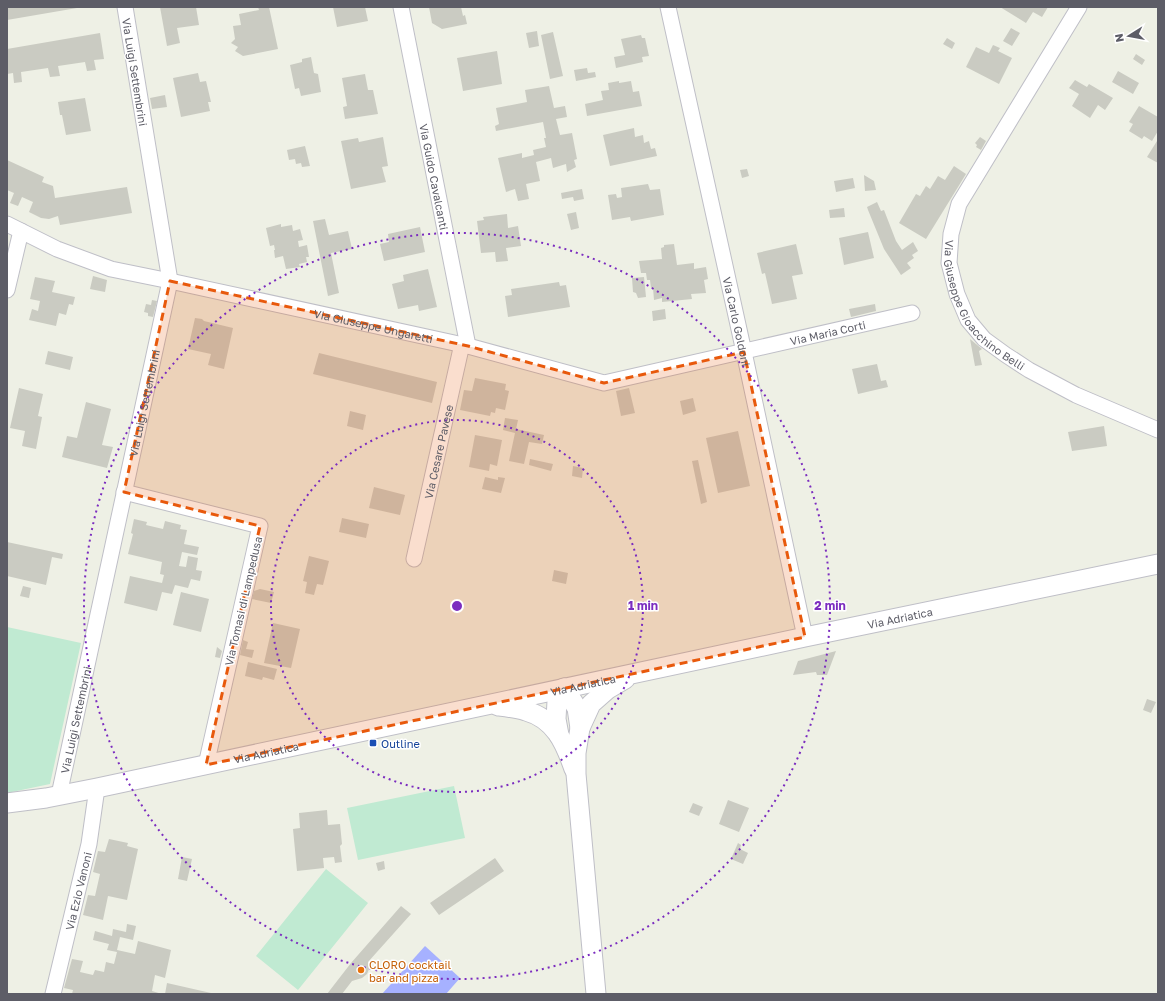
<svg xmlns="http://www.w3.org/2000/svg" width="1165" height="1001" font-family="'Golos Text',sans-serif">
<rect width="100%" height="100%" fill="#eef0e5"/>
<path fill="#c0ead2" d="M7 627 81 643 50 784 7 793Z
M454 786 465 838 358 860 347 808Z
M326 869 368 903 298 990 256 956Z"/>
<path fill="#a6b1ff" d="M425 946 460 978 446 994H382Z"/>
<path fill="#cacbc2" d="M7 7H77V8L7 20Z
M160 7H196L199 25 177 28 180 43 167 46Z
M258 7H269L278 49 243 56 235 51 238 47 231 43 235 39 233 26 241 25 239 14 259 10Z
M333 7H365L368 21 337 27Z
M429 7H461L463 16 465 15 467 24 442 29 432 23Z
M1000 7H1048L1042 17 1033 12 1026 23Z
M1011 28 1020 33 1012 46 1003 41Z
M537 31 539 46 529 48 526 33Z
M553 32 563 76 550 79 541 35Z
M100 33 104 59 94 60 96 70 87 71 85 62 58 66 60 76 50 77 48 68 21 72 22 82 14 83 13 73 7 74V49Z
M641 35 642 38H645L649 56 642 57 643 62 616 68 614 57 625 55 621 39Z
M947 38 955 43 952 49 943 44Z
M993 45 1000 48 998 51 1012 58 999 84 966 67 976 47 989 53Z
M497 51 502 84 463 91 457 58Z
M1136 54 1145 60 1142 65 1133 59Z
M311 57 314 73 318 74 321 92 301 96 299 88 295 89 290 65 302 62V59Z
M587 68 588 73 595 72 596 77 576 81 574 70Z
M1118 71 1139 83 1133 94 1112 82Z
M198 73 200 82 206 81 211 102H208L210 111 181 117 173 78Z
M365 74 368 90H373L378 114 345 119 343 107 347 106 342 78Z
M1075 80 1087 87 1089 84 1113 98 1105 110 1098 105 1090 118 1072 106 1079 94 1069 88Z
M619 81V83L631 81 633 92 639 91 642 106 587 116 585 104 603 100 601 91 609 90 608 83Z
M549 86 554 108 565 106 567 117 556 119 560 135 572 133 577 159 574 160 576 167 567 172 566 164 553 168 551 158 536 162 540 181 526 184 529 199 518 201 515 189 506 192 498 158 522 153V158L534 155 533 150 546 147 544 138H546L543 122 496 131 495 126 499 124 496 108 527 102 525 90Z
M165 95 167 107 152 109 150 98Z
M85 98 91 131 66 135 62 115H60L58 102Z
M1139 106 1158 117V131L1152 141 1144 136 1142 139 1129 131 1133 124 1129 122Z
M634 128 635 137 643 135 644 143 649 141 651 149 655 148 657 156 610 166 603 135Z
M383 137 388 166 382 167 386 182 351 189 341 141 358 138 359 142Z
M980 137 986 141 981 150 976 147 977 145 975 143Z
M1157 141 1158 142V163L1147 157Z
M305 146 310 166 302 167 301 163 296 164 295 159 289 160 287 150Z
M7 160 44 177 42 182 53 186 55 198 127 187 132 213 60 225 58 216 49 219 41 218 29 212 33 202 22 197 18 206 10 203 14 193 7 190Z
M954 166 966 174 926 239 899 223 916 194 920 196 926 186 930 189 938 176 945 180Z
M747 169 749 176 742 178 740 170Z
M864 175 874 181 876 190 865 191Z
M853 178 855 188 836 192 834 181Z
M648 184 650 190 660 189 664 215 631 221 630 217 612 220 608 195 616 194 617 198 622 197 621 188Z
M582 189 584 199 574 201 573 197 562 199 561 193Z
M877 202 881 211 884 210 896 241 902 250 913 242 918 251 912 255 914 258 907 263 911 268 901 275 884 249 868 210 867 207Z
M844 208 845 217 830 218 829 210Z
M576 212 579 228 571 230 567 214Z
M507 214 508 228 518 226 521 246 506 248 508 261 496 262 495 252 481 253 477 221 484 220 483 217Z
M325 219 329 235 348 231 352 249 331 253 339 293 328 296 313 221Z
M281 224V227L292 225 293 231 300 229 303 240 298 241 299 247 307 245 309 257H306L307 262 299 264 300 267 286 269 283 256 275 258 274 250H275L274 245 270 246 266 228Z
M420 227 425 252 384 261 380 244 389 242 388 234Z
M868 232 874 258 844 265 839 238Z
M674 244 677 265 694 263V269L706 267 708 279 704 280 706 293 691 294 692 299 662 302V298L654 300 653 288H651L650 280H647L646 273H641L639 261 662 259 661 248 664 247V245Z
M796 244 803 274 792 276 797 299 772 304 765 273 762 274 757 253Z
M428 269 437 307 419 311 418 305 398 309 392 284 404 281 403 275Z
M93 276 107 280 105 292 90 289Z
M35 277 55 281 52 292 75 297 73 305 69 304 66 315 59 313 56 326 29 320 32 309 38 311 40 301 30 299Z
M644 277 646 297 638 298 636 293 633 292 632 278Z
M559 282 560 286 566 285 570 307 508 317 505 296 512 295 511 289Z
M152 300 157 301 153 317 148 316V313L144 312 146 304 151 305Z
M875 304 876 311 851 317 849 309Z
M665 309 666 319 653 321 652 311Z
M195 318 202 319 204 321 233 328 224 369 208 365 211 354 188 349Z
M970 339 982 349 979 351 982 365 975 366Z
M48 351 73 357 70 370 45 364Z
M319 353 437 382 432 403 313 374Z
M877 364 881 381 886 380 888 387 858 394 852 369Z
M475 378 506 384 505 390 509 391 505 410 496 408 495 413 491 412 490 416 460 410 464 390 472 391Z
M19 388 43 394 38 416 42 417 36 449 22 446 25 431 10 428Z
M629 388 635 413 621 416 616 391Z
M693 398 696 411 683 415 680 401Z
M86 402 111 409 102 445 113 447 107 468 62 457 67 436 77 438Z
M350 411 366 415 363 430 347 426Z
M505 418 518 420 516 429 544 435 542 444 529 442 524 464 509 461 515 433 503 430Z
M1104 426 1107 446 1072 451 1068 432Z
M738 431 750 486 718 493 706 438Z
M475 435 502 440 497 466 490 464 489 471 469 467Z
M530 459 553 464 551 471 529 465Z
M698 460 707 502 701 504 692 461Z
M573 466 583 468 582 478 572 476Z
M485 477 498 480V477L505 478 501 493 482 489Z
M374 487 405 495 400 515 369 508Z
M342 518 369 524 366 538 339 532Z
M134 519 147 522 146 525 163 529 165 521 181 525 180 529 187 530 184 544 199 547 197 555 182 552 179 566 186 567 188 556 198 558 196 570 202 571 200 581 191 579 188 588 175 585 172 594 162 592 157 611 124 603 130 576 162 583 164 575 160 574 162 562 128 554 133 534 131 533Z
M7 542 63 554 62 559 52 557 46 585 7 576Z
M309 556 329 561 323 585 317 584 314 595 305 593 307 582 303 581Z
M554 570 568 573 566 584 552 581Z
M23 586 31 588 29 598 20 596Z
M260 589 274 592 271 603 252 599 254 591Z
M181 592 209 599 201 632 173 625Z
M273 623 300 629 291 668 264 663Z
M243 640 248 642 246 649 254 650 252 658 240 655Z
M217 647 222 651 220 658 215 657Z
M836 651 827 675H817L816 672 793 675 798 661Z
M248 662 277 669 274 680 263 677 262 680 245 676Z
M1147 699 1156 702 1151 713 1143 710Z
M728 800 749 808 739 832 719 824Z
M693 803 703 807 699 816 689 812Z
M327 810 328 825 340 824 342 844 340 846 342 862 335 863 334 857 323 858 324 868 297 871 293 829 300 828 299 813Z
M109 839 128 843 127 846 138 849 127 900 108 896 103 920 83 915 88 895 95 896 100 874 93 872 98 851 105 852Z
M738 843 741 845 740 849 748 853 743 864 731 859Z
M182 857 192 859 187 881 178 879Z
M495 858 504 871 439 915 430 903Z
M384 861 385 869 378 871 376 863Z
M401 906 411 914 368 962 369 969 367 974 362 978 352 981 342 994H327L351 963Z
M127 924 136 926 133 940 120 937 117 950 135 954 138 941 171 950 165 978 155 975 152 991 162 994H72L73 990 64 988 72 959 83 961 80 972 93 975 95 970 104 972 106 962 114 964 117 952 107 950 109 944 93 940 95 931 112 936 113 929 126 932Z
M167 983 211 993V994H165Z"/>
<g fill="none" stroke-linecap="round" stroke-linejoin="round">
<g stroke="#bfbfc7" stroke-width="17">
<g id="minor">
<path id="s1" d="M401 7 468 346"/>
<path id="s2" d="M668 7 744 352 805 637"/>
<path id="s3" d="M1079 7 959 204 951 234 949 263 957 294 968 320 984 339 1006 355 1029 370 1076 395 1158 430"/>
<path id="s4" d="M7 224 57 249 111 269 170 281 468 346 604 383 912 313"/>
<path d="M7 290 21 231"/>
<path d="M124 492 260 526 206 765"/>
<path id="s5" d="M414 559 462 344"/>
<path id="s6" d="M59 795 170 281 125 7"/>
<path id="s7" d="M53 994 89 844 97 788"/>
</g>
</g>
<g stroke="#bfbfc7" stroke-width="21">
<g id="tertiary">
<path d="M564 688 577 708 580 728 576 753V774L596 994"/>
<path d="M498 706C507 707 517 708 526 711 555 719 565 743 574 769"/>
<path d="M580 728 591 704 608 689 625 679"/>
<path d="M559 735 556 719 557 701 564 688"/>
<path id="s8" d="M7 803 46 798 97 788 805 637 1158 564"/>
</g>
</g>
<use href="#minor" stroke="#fff" stroke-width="15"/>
<use href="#tertiary" stroke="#fff" stroke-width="19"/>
</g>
<path fill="#e8590c" fill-opacity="0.2" stroke="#e8590c" stroke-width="3" stroke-dasharray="8 5" stroke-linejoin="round" d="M170 281 468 346 604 383 744 352 805 637 206 765 260 526 124 492Z"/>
<g fill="none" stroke="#7b2cbf" stroke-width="2" stroke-dasharray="2 4">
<circle cx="457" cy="606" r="186"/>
<circle cx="457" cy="606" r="373"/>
</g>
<rect fill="#1a4fb4" stroke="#fff" stroke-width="1.5" x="369" y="739" width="8" height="8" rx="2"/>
<circle fill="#e8710a" stroke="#fff" stroke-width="1.5" cx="361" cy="970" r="4"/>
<g text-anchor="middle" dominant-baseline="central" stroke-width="3" stroke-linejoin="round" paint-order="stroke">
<g font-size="11" fill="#5d5d67" stroke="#fff">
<text transform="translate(135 72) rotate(81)">Via Luigi Settembrini</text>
<text stroke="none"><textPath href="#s1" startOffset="173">Via Guido Cavalcanti</textPath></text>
<text stroke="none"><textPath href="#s3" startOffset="346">Via Giuseppe Gioacchino Belli</textPath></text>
<text stroke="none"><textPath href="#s2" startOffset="322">Via Carlo Goldoni</textPath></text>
<text stroke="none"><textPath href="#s4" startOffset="382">Via Giuseppe Ungaretti</textPath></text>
<text stroke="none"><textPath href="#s4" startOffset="849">Via Maria Corti</textPath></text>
<text stroke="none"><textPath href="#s6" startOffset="401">Via Luigi Settembrini</textPath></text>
<text stroke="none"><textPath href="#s5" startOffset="110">Via Cesare Pavese</textPath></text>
<text transform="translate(243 601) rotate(-77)">Via Tomasi di Lampedusa</text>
<text stroke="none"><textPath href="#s8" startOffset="912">Via Adriatica</textPath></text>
<text stroke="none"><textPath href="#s8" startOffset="588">Via Adriatica</textPath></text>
<text stroke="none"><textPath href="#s6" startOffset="77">Via Luigi Settembrini</textPath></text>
<text stroke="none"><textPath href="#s8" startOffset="264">Via Adriatica</textPath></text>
<text stroke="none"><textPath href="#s7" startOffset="106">Via Ezio Vanoni</textPath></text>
</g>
<g font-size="11" fill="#164399" stroke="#fff" text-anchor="start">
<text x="381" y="743">Outline</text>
</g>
<g font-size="11" fill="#c56008" stroke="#fff" text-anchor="start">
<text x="369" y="964">CLORO cocktail<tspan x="369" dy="13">bar and pizza</tspan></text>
</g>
</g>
<circle cx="457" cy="606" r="6" fill="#7b2cbf" stroke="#fff" stroke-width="2"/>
<g font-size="12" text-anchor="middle" font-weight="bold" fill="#7b2cbf" stroke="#fff" stroke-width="3" stroke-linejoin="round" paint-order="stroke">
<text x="643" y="610">1 min</text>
<text x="830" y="610">2 min</text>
</g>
<rect width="1165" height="1001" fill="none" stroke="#5d5d67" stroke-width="16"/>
<g transform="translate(1129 36) rotate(259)" stroke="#ffffff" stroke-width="3" paint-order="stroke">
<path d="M0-3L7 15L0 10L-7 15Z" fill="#5d5d67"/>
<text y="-6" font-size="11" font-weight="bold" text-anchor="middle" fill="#5d5d67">N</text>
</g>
</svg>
